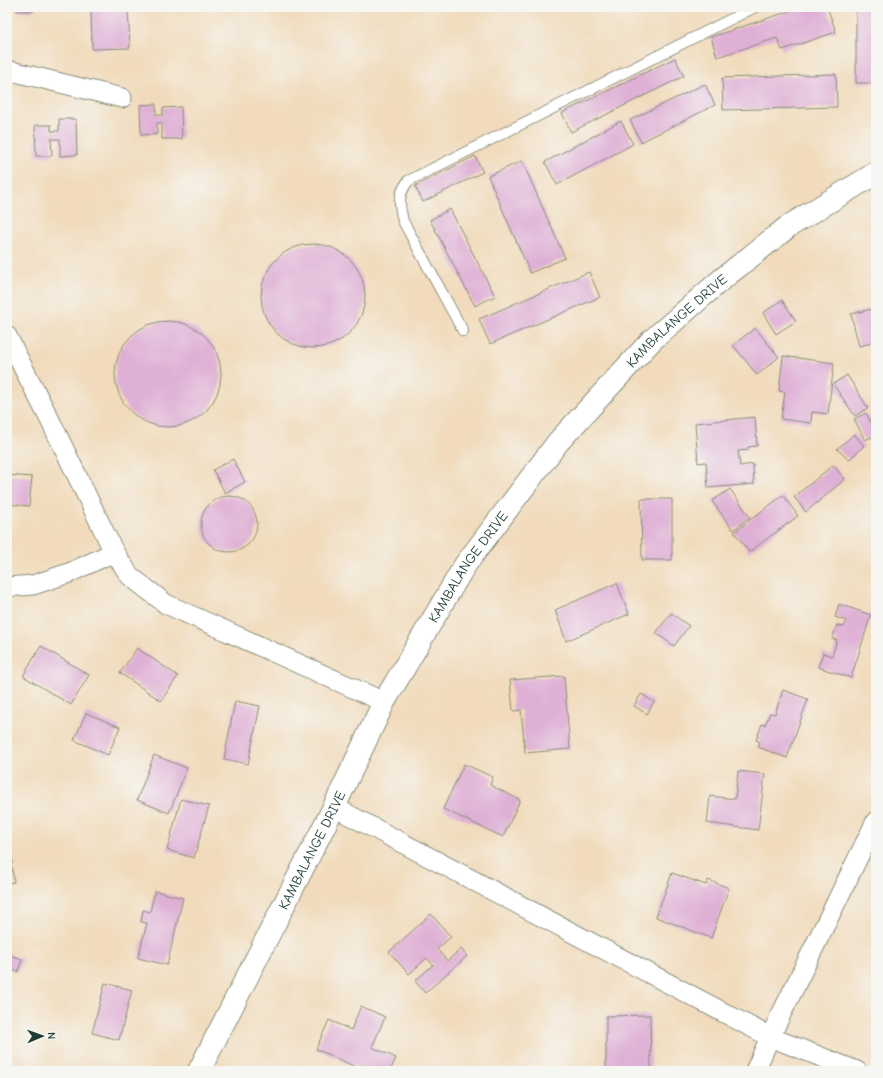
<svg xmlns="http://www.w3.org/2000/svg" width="883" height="1078" font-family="'Comic Neue',sans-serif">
<rect width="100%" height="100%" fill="#f6f6f2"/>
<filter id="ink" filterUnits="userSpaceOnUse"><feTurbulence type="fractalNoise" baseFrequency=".025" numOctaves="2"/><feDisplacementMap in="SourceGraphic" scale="8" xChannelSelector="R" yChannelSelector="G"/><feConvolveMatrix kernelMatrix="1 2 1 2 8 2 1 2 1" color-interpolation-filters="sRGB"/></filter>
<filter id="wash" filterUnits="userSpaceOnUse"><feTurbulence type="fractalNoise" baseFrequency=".012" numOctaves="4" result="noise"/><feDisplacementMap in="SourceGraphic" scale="16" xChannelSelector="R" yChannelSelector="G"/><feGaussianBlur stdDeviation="0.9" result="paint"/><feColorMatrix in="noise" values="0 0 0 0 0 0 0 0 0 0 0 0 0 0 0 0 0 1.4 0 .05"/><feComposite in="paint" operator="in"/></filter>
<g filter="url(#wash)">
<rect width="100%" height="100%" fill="#f1dbbc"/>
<g id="blocks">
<path fill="#dfb0d5" d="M17 7H34V11H17Z
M91 7H128L130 48 92 49Z
M802 7H827L836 32 782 50 777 38 717 57 711 37Z
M856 7H876V83H856Z
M675 58 684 76 571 132 562 113Z
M836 74 837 107 723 110 722 78Z
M705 84 715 105 641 142 630 120Z
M156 104V115H163V108L181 107 182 139H162V123H157V134L141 135 140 105Z
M59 119H76L77 155 60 156V139H51L52 156H36L35 125H51V131H59Z
M621 121 633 144 557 185 545 162Z
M475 156 483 172 423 202 415 186Z
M522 161 565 258 530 273 488 176Z
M450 209 495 296 475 306 430 220Z
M261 296a52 52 0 1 1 104 0a52 52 0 1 1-104 0Z
M589 272 600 297 490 344 479 319Z
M782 300 796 321 776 334 763 313Z
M876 308V342L859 346 851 314Z
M115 374a53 53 0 1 1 106 0a53 53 0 1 1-106 0Z
M755 328 779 357 757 375 733 345Z
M783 356 834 363 828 414 812 412 811 423 781 419 785 392 779 391Z
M847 375 868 408 855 416 833 384Z
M866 413 876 433V435L865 440 854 419Z
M755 417 757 446 748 447V450L738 451 740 466 753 464 754 484 708 488 706 462 698 463 695 423Z
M854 434 864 446 849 460 837 449Z
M233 459 245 482 225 493 213 470Z
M833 465 845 479 806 512 794 497Z
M7 475 32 477 29 506 7 504Z
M730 489 750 517 733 530 712 501Z
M783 495 798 516 749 552 734 532Z
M201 524a28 28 0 1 1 56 0a28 28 0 1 1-56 0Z
M641 499H672V560H642Z
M617 583 629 614 566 641 555 610Z
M839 604 871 615 851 678 818 667 823 653 832 656 837 640 832 639 837 625 844 627 846 621 835 617Z
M671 613 689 626 674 646 656 633Z
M41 646 89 675 71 705 23 676Z
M137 648 178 676 161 701 120 673Z
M564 676 570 749 525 753 521 710 513 711 510 680Z
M783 690 808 699 787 758 758 747 760 742 756 740 762 724 765 725 770 713 775 714Z
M641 694 654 702 647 714 634 706Z
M235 701 260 706 248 764 224 759Z
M86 713 120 727 108 755 74 740Z
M154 755 187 768 169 813 137 800Z
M464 764 493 777 490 785 520 800 503 837 443 809Z
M738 771 765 774 758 830 707 823 710 796 735 799Z
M181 799 209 806 194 858 167 850Z
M10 849 13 863 7 864V850Z
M12 867 14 882 7 883V868Z
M672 873 706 885 708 880 729 888 711 938 656 917Z
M155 891 183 898 167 965 138 958 147 923 141 922 143 910 150 912Z
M431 914 451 937 437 949 447 961 461 949 467 956 425 993 415 981 433 965 427 958 409 974 389 952Z
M7 954 22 959 18 972 7 968Z
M105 983 132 990 119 1040 92 1033Z
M361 1006 385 1017 372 1047 396 1058 390 1071H365L316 1049 329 1020 351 1030Z
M650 1015 651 1071H606V1016Z"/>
</g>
</g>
<g filter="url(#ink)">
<use href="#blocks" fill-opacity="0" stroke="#888c78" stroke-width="1"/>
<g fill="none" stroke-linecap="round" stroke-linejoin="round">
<g stroke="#888c78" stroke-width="12">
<path id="service" d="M463 331 403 221C399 203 397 197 408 181L755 7"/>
</g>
<g stroke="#888c78" stroke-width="21">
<path id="minor" d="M7 70 122 98
M7 336 51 422 114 552 130 576 166 604 384 702
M7 587 33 585 69 573 114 552
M334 807 770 1037 857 1071
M755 1071 770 1037 876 821"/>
</g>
<g stroke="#888c78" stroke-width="24">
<g id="tertiary">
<path id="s1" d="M199 1071 334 807 384 702 465 565 558 442 651 341 721 280 789 226 876 173"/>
</g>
</g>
<use href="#service" stroke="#fff" stroke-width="10"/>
<use href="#minor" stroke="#fff" stroke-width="19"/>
<use href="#tertiary" stroke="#fff" stroke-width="22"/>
</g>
</g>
<g text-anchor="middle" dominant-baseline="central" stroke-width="3.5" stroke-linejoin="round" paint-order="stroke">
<g font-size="14" fill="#1f3d34" stroke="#f6f6f2">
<text stroke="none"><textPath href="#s1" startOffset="896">KAMBALANGE DRIVE</textPath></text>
<text stroke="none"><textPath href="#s1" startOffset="572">KAMBALANGE DRIVE</textPath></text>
<text stroke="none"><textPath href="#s1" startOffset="248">KAMBALANGE DRIVE</textPath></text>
</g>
</g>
<rect width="883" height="1078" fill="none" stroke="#f6f6f2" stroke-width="24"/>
<g transform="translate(42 1036) rotate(88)" stroke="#f6f6f2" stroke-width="3" paint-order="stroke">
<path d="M0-3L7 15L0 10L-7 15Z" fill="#1f3d34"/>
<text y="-6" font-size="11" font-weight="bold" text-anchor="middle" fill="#1f3d34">N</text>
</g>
</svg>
